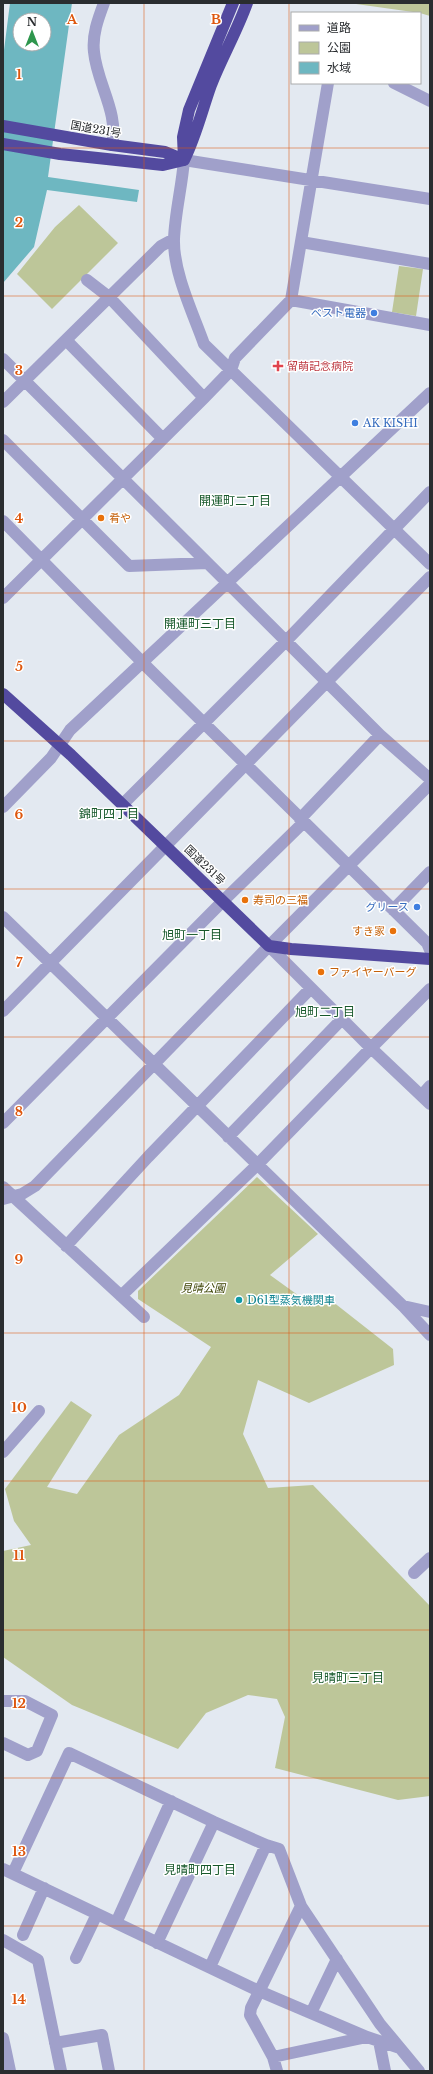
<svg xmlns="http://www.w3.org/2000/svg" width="433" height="2074" font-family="'Libre Baskerville','Noto Sans JP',serif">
<rect width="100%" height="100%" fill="#e3e9f1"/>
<path fill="#bdc699" d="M349 3H430V16L420 13Z
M79 205 118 243 52 309 17 274 55 227Z
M399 266 423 269 416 316 392 312Z
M257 1177 318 1234 270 1275 313 1306 328 1298 393 1349 394 1365 309 1403 258 1380 243 1434 268 1488 313 1485 430 1606V1796L398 1800 275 1768 285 1717 277 1699 248 1695 206 1713 178 1749 72 1705 3 1657V1551L31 1545 14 1521 5 1489 71 1401 92 1415 47 1487 77 1494 119 1435 179 1395 211 1347 138 1299V1291Z"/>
<path fill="#6eb7c1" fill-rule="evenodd" d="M10 3H72L48 177 139 190 137 202 47 190 34 247 3 283V58ZM20 20H44V44H20Z"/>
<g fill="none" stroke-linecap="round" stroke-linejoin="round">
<path stroke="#a0a0ca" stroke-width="12" d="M104 3C98 19 92 35 94 52 97 84 119 112 112 145
M394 83 430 101
M430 199 184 160C182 186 175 213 174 239 173 272 193 313 204 344L430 564
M301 242 430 264
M87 280 109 297 204 398
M291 300 328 83
M66 340 163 439
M3 359 380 735 430 779
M3 402 161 246 174 239
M3 440 129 566 207 563
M3 521 149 669 427 943 430 950
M3 598 204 398 231 370 235 358 291 300 430 325
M123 804 286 641 430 492
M3 807 51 758 70 730 430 393
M300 819 380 735
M393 910 430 872
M3 917 403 1306 430 1335
M269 946 371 1048 430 1104
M3 1011 430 577
M422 1095 430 1086
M3 1123 223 901 304 822
M228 1137 342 1019
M3 1187 144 1317
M3 1199 22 1194 35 1186 269 946 430 784
M66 1246 148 1157 311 988
M121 1296 257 1165 371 1048 430 989
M403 1306 430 1312
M3 1452 39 1411
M414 1573 430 1558
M3 1701H25L52 1715 37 1751 28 1755 3 1743
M3 1869 259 1991 367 2037 400 2048 419 2071
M13 1873 69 1753 214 1822 266 1845 279 1849 301 1906 380 2024 400 2048
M116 1923 171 1801
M23 1935 44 1888
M3 1940 38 1960 61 2071
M157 1943 214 1822
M76 1958 97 1914
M210 1967 266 1845
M311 2013 337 1959
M3 2038 10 2071
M379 2041 385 2071
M55 2043 102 2035 109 2071
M273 2057 367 2037
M277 2071 273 2057 250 2015 251 2008 301 1906"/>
<path stroke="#534a9f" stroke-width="12" d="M3 126 112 145 165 152 184 160
M3 144 60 154 163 165 184 160
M184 159 183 137 189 110 233 3
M184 160C196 136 202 110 211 85 222 57 237 31 247 3
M3 694 71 755 269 946 291 949 430 959"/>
</g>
<path fill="none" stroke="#de570e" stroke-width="1" stroke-opacity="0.55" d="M144 3V2071M289 3V2071M3 148H430M3 296H430M3 444H430M3 593H430M3 741H430M3 889H430M3 1037H430M3 1185H430M3 1333H430M3 1481H430M3 1630H430M3 1778H430M3 1926H430"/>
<g fill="#3f7fe0" stroke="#fff" stroke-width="1.5">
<circle cx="374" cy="313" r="4"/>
<circle cx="355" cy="423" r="4"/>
<circle cx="417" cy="907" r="4"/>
</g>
<path fill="#e0444e" stroke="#fff" stroke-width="1.5" d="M276 360h4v4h4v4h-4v4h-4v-4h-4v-4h4z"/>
<g fill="#e8710a" stroke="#fff" stroke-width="1.5">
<circle cx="101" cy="518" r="4"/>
<circle cx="245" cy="900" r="4"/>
<circle cx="393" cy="931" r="4"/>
<circle cx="321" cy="972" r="4"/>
</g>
<circle fill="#0f9aa8" stroke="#fff" stroke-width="1.5" cx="239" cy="1300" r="4"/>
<g text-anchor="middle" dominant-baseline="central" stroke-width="3" stroke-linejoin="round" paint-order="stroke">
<g font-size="11" fill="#2a2d30" stroke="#fff">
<text transform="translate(96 129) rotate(10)">国道231号</text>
<text transform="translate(205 865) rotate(44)">国道231号</text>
</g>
<g font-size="11" fill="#366cbe" stroke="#fff" text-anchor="end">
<text x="366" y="313">ベスト電器</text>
<text x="363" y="423" text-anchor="start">AK KISHI</text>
<text x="409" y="907">グリース</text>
</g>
<g font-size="11" fill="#be3a42" stroke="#fff" text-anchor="start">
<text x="287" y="366">留萌記念病院</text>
</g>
<g font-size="11" fill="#c56008" stroke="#fff" text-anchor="start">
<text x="109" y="518">肴や</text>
<text x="253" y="900">寿司の三福</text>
<text x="385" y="931" text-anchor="end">すき家</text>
<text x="329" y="972">ファイヤーバーグ</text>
</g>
<g font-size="11" font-style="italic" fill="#3b4200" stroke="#fff">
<text x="203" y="1288">見晴公園</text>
</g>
<g font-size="11" fill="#0d838f" stroke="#fff" text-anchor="start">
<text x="247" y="1300">D61型蒸気機関車</text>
</g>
<g font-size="12" fill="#16582a" stroke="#fff">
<text x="235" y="500">開運町二丁目</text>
<text x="200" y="623">開運町三丁目</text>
<text x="109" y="813">錦町四丁目</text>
<text x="192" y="934">旭町一丁目</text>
<text x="325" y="1011">旭町二丁目</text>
<text x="348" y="1677">見晴町三丁目</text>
<text x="200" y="1869">見晴町四丁目</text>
</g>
</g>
<g font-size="13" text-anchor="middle" font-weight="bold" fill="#de570e" stroke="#fff" stroke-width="3" stroke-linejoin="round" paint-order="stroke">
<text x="72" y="24">A</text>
<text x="216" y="24">B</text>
<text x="19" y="79">1</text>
<text x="19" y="227">2</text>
<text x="19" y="375">3</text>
<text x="19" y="523">4</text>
<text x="19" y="671">5</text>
<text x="19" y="819">6</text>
<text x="19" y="967">7</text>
<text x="19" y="1116">8</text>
<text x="19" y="1264">9</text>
<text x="19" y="1412">10</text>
<text x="19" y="1560">11</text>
<text x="19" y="1708">12</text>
<text x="19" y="1856">13</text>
<text x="19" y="2004">14</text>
</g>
<rect width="433" height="2074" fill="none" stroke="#2a2d30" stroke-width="8"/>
<rect x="291" y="12" width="130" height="72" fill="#ffffff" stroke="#aaabac"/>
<rect x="299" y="25" width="20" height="6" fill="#a0a0ca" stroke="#aaabac"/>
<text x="327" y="32" font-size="12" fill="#2a2d30">道路</text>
<rect x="299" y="42" width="20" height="12" fill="#bdc699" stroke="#aaabac"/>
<text x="327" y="52" font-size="12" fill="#2a2d30">公園</text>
<rect x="299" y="62" width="20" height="12" fill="#6eb7c1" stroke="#aaabac"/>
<text x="327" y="72" font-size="12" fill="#2a2d30">水域</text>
<g transform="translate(32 32)"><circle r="19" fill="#ffffff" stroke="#aaabac"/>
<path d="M0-3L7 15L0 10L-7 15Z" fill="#2e964d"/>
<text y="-6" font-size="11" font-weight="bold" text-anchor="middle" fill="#2a2d30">N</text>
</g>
</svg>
